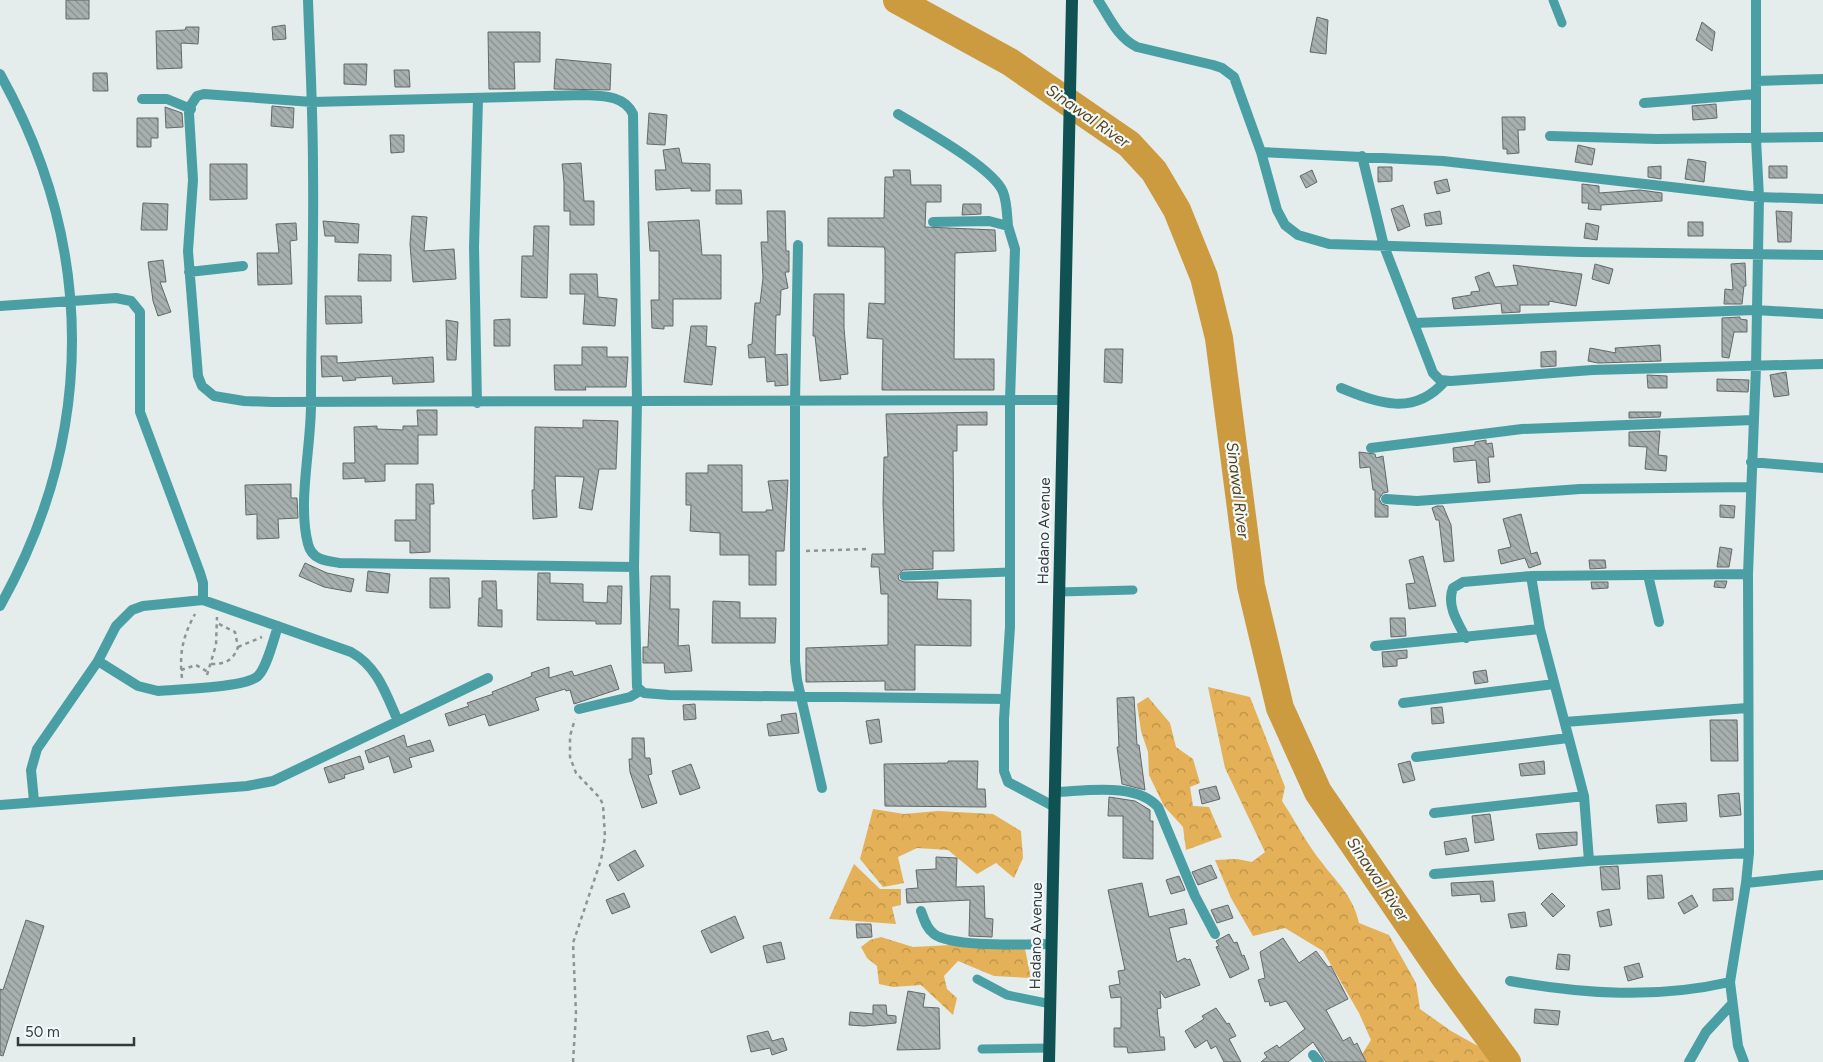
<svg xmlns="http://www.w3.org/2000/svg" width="1823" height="1062" font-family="Figtree,sans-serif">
<defs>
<pattern id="forest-crowns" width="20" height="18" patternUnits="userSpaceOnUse" patternTransform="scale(1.25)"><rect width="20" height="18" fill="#e4b158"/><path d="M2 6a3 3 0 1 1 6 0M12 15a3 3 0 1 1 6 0" fill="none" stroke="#ba914a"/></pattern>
<pattern id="building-back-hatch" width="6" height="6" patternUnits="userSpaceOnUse" patternTransform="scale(1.25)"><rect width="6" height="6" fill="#a7afaf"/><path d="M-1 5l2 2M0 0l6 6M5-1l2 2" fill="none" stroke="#898f8f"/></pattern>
</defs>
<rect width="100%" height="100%" fill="#e4ecec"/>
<path fill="url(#forest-crowns)" d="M1208 687 1250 697 1285 787 1282 801C1296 822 1307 845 1323 864 1338 884 1353 896 1359 923L1389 935 1416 983 1420 1009 1451 1031 1485 1050 1494 1062H1363L1361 1056 1371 1040 1359 1013 1323 951 1285 928 1253 936 1231 898 1215 860 1237 859 1252 862 1265 852 1225 768Z
M1148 697 1170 723 1176 747 1193 759 1200 783 1190 787 1193 806 1209 807 1222 837 1186 850 1183 827 1164 806 1149 775 1148 752 1141 731 1137 704Z
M873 809 904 814 938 811 993 814 1021 831 1023 858 1014 878 996 863 977 874 948 850 917 848 898 857 904 883 883 887 860 859Z
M854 864 880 889H901V905L892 907 896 924 829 919Z
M881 937 913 947 951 945 1025 949 1031 978 994 976 958 961 944 976 947 989 957 998 953 1015 921 985 893 987 879 984 877 966 867 958 861 947 870 940Z"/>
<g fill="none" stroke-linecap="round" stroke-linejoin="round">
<path stroke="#cc9a3f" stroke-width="28" d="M897 0 1010 62 1129 144 1154 171 1177 210 1204 277 1219 338 1251 586 1280 708 1318 792 1446 979 1507 1062"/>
</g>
<path fill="url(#building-back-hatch)" stroke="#626969" d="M66 0H89V19H66Z
M1317 17 1328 20 1326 54 1310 52Z
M1702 22 1715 32 1712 51 1696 40Z
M285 25 286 39 273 40 272 27Z
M186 27H199L198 44 181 43 182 68 157 69 156 31 185 30Z
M488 32H540V62H514L515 89H489Z
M556 59 611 64 610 90 554 89Z
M344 64H367L366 85 344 84Z
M394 70H409L410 87H395Z
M93 73H107L108 91H93Z
M1716 104 1717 118 1693 120 1692 106Z
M272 106 294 108 293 128 271 126Z
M165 107 182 113 183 127 166 128Z
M649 113 667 115 665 145 647 144Z
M1502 117H1525V130H1518L1519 153 1507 154V149H1503Z
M137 118H158V138H151V147H137Z
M390 135H404V152L391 153Z
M1578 145 1595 149 1592 165 1575 162Z
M679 148 682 163 710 164V191H691V188L656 190 655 170H666L663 150Z
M1688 159 1706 162 1704 182 1685 179Z
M581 163 584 201H594V225H570V211H564V182L562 164Z
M210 164H247V199L210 200Z
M1661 166V179L1648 177V167Z
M1769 166H1787V178H1769Z
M1378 167H1392V181L1378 182Z
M893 170H910L911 185H941V202H926L925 227 995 230 996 251 955 253 954 359H994V390H882L883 339 867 338 869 303 885 304V250L884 247 828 246V218H884L885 177H894Z
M1312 170 1317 182 1306 188 1300 176Z
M1447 179 1450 191 1437 194 1434 182Z
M1582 184 1599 186V193L1640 190 1662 193V201L1601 205V210L1588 209 1589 203H1582Z
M716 190H741L742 204H716Z
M143 203 168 204 167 230H141Z
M963 204H981V214L962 215Z
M1403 205 1410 226 1398 231 1391 209Z
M767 211H785L786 251H789V272H785L788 288 781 290 780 315H776L775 355 787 354 788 385 775 386V381L767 382 765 357 749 358 748 345 752 344 755 303H760L763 278 761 242H768Z
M1440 211 1442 224 1426 226 1424 214Z
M1776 211 1792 212 1791 242H1778Z
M412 216 427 217 424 251 454 249 456 279 413 282 410 244Z
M699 220 702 255H721V299H673V326H664V329L652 328 651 300H659V251H650L648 222Z
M323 221 359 224 358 243 335 242V236H325Z
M1688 222H1703V236H1688Z
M296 223 297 240 290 241 292 284 258 285 257 253H279L276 224Z
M1586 223 1599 226 1597 240 1584 238Z
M534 226H549L547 298 521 297 522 256H533Z
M359 254 391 255V281H358Z
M163 260 166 282H160L171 312 158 316 153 301 148 262Z
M1745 263 1746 286H1744L1742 304H1724L1725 289 1733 290 1731 264Z
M1595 264 1613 269 1609 284 1592 279Z
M1513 265 1582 274 1576 306 1549 301V305H1520V312L1502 313 1501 303 1454 309 1452 298 1471 295V292L1480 291 1475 277 1489 272 1495 287 1518 285Z
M570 274H597L598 297 617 299 615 326 583 324 585 294H570Z
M814 294H844V328L848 374 840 375 841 379 820 381 815 336H813Z
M325 296H361L362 323 326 324Z
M1740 317V319L1747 320V332H1734L1729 358 1722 357V318Z
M510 319V346H494V320Z
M446 320 458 322 456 360H447Z
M691 326H707L706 346 716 347 712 385 684 382Z
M1660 345 1661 361 1598 363 1588 361 1590 348 1616 353 1615 348Z
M582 347H607V357H628L626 387H585L586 390H555L554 365H582Z
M1105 349H1123L1122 383 1104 382Z
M1556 351V366L1541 367V352Z
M321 356H337V363L433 357 434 382 393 384 392 376 355 378 356 380 343 381 342 376 322 377Z
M1786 372 1789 395 1774 397 1770 375Z
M1647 375 1667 376V388H1648Z
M1717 379 1749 380 1748 392 1717 391Z
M417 410H437V435H418V464H385V481L365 482V478L343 479V463H355L354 427 377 426V429L403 430V426H418Z
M987 412V425H957V451H953L954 551H933V569L903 570 898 576 899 580 904 582H938L937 599 971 600V646L915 645V690H885V681L806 682V648L888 645V594H881L879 567H871L872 554H885L883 503 884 457H888L886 414Z
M1629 412H1661L1660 417 1629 418Z
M583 420 618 421 616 469H599L592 510 579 508 584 477 555 476 557 517 533 519 532 490H534L535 427 583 428Z
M1660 431 1658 455 1667 456 1666 471 1645 469 1647 447 1629 446V432Z
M1486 440V444L1492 443 1494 457H1488L1490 482 1478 483 1476 460 1454 462 1453 448 1475 445V442Z
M1359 452 1375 454 1376 458 1383 456 1388 492 1383 493 1379 499 1382 504 1388 506V517H1375V490H1373L1370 467 1360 468Z
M708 465H742V512H766V510H773L768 481 788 480 784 551H776V585H749V555H720V533L690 531 691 505H686V473H708Z
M291 484V498H297L298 518 278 519 279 538 257 539V514L246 515 245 485Z
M416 484H433L434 504H430V552L410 553V541H395V520H416Z
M1720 505 1735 506 1734 518 1720 517Z
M1437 506H1443L1451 525 1454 561 1444 562 1439 520H1436L1432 508Z
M1521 514 1531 554 1537 552 1541 564 1529 568 1525 558 1501 564 1498 550 1511 547 1503 519Z
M1720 547 1732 549 1729 567H1717Z
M1423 556 1436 606 1409 609 1406 584 1415 583 1409 560Z
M1589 560H1605L1606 568 1590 569Z
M305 563 327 573 354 579 351 592 324 587 299 576Z
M368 571 390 574 388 593 366 591Z
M538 573H550V583L583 584V602L607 603 608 586H622L621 624H596V621L537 620Z
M651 576H670V609H679L678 646 689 645 692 671 665 673 664 663H643V647H648Z
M430 578H449L450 608H430Z
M482 581H496L497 610H502V627L478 626 479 598H482Z
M1715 581H1727L1725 588 1714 587Z
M1591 582H1608V588L1592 589Z
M713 601 740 602V618H776L775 643H712Z
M1390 618H1405L1406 636 1391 637Z
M1407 650V658L1397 659V666L1383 667 1382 652Z
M611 665 619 689 574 704 570 690 566 691 565 689 535 698 539 710 489 726 485 714 449 726 445 714 469 706 467 703 493 694 492 692 532 676 531 673 549 667V678L572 671 574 676Z
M1486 670 1488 682 1475 684 1473 672Z
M1134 697 1137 745H1139L1145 790 1122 784 1117 747H1119L1117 698Z
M695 704 696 719 684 720 683 705Z
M1442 707 1444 723 1432 724 1431 708Z
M796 713 799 733 769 736 767 724 782 721 781 715Z
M879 719 882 742 870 744 866 721Z
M1710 720H1737L1738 761H1711Z
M404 735 407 747 430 740 434 751 409 758 412 767 394 773 389 756 369 763 365 751Z
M632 738H644L645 758H650L652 774 648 775 657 803 642 808 630 772 629 759H632Z
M360 756 364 769 344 775 345 778 329 783 324 768Z
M948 761H978L977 789H985L986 807 885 806 884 764 948 763Z
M1410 761 1415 780 1403 783 1398 764Z
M1544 761 1545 774 1521 776 1519 764Z
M691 764 700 788 680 795 672 771Z
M1216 786 1220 799 1202 804 1199 790Z
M1739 793 1741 815 1720 817 1718 795Z
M1109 797 1135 801 1150 810V821H1153V859L1123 858V816H1108Z
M1686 803 1687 821 1658 823 1656 805Z
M1490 814 1494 840 1475 843 1472 816Z
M1577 832V845L1539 849 1536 834Z
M1466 838 1469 851 1446 855 1444 842Z
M635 850 644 866 618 881 609 865Z
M936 857 957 858 956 887 984 886 985 918 993 919 992 937 969 936 970 900 907 903 906 889 918 888 916 870 936 869Z
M1211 865 1217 878 1198 885 1192 872Z
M1618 866 1620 889 1602 890 1600 867Z
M1662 875 1664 898 1648 899 1647 876Z
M1179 876 1185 890 1171 894 1166 880Z
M1493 881 1495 901 1481 902 1480 894 1452 896 1451 883Z
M1142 883 1149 917 1184 909 1187 924 1169 928 1177 962 1185 958 1187 960 1190 959 1200 985 1165 998 1160 991 1161 1008 1157 1009 1160 1037H1164L1165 1050 1128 1053 1127 1047H1114V1028H1121V997L1111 998 1109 986 1120 984 1118 971 1125 970 1108 890Z
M1733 888V900L1713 901V889Z
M624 893 630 907 612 914 606 900Z
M1552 893 1565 906 1553 917 1541 904Z
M1692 895 1698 906 1684 914 1678 903Z
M1228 905 1233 918 1217 923 1211 910Z
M1609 909 1612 925 1600 927 1597 912Z
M1525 912 1527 926 1511 928 1508 914Z
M735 916 744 938 711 953 701 931Z
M26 920 44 926 3 1056 0 1055V989L3 990Z
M856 924H871L872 937 857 938Z
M1229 934 1234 943 1237 942 1242 956 1244 955 1249 969 1230 978 1216 947 1219 946 1216 941Z
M1283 938 1299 963 1316 951 1328 967 1331 966 1348 999 1326 1010 1343 1041 1350 1037 1354 1045 1357 1043 1366 1062H1326L1313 1042 1288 1062H1261L1267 1057 1264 1053 1277 1045 1279 1048 1305 1029 1286 1001 1270 1006 1269 1001 1265 1002 1258 980 1265 978 1260 952Z
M781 942 785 959 767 963 763 946Z
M1558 954 1570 955 1569 970 1556 969Z
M1639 963 1643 977 1628 981 1624 967Z
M908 991 925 994 923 1007 939 1008 940 1049 897 1050Z
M873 1005H886L887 1015 896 1016V1023L864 1026 849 1025 850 1012 873 1014Z
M1216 1008 1227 1024 1229 1023 1236 1036 1229 1039 1241 1062H1224L1216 1046 1211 1049 1207 1040 1195 1048 1185 1031 1204 1019 1202 1016Z
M1535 1009 1560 1011 1558 1025 1534 1023Z
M768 1031 772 1041 783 1038 787 1050 772 1055 770 1048 751 1052 747 1036Z"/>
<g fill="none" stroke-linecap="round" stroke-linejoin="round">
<path stroke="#8e9494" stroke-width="2.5" stroke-dasharray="4 4" stroke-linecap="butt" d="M806 551 867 549
M238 647 262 637
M211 664C225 664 233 661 238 647L235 632 217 623
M181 670 196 665 208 672
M207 675 216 645 217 617
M182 678C179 653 183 636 195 614
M573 1062 576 1014 573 943 601 860 605 837 603 805 600 798 576 773 570 757V736L575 719"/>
<path stroke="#4a9fa4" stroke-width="9" d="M1553 0 1562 23
M904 576 1009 572
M1059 592 1133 590
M977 979 1007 995 1051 1004
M982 1049 1050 1048"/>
<path stroke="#4a9fa4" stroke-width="10" d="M308 0C310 57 313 113 313 170 314 247 311 324 311 400 312 444 297 502 308 544 312 560 326 561 340 563L634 567
M1098 0C1110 18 1117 37 1137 47L1213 65 1222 68 1234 77 1261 152 1277 210 1285 225 1298 235 1329 244 1581 252 1823 255
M0 74C96 246 96 435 0 606
M1756 81 1823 79
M142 99H167L191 109
M1644 103 1756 94
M898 114C921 128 994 168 1003 192 1007 202 1007 215 1008 226
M1550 136 1657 139 1823 137
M1261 152 1443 161 1759 197 1823 199
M1362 156 1384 246 1433 373 1440 380 1451 381 1592 370 1823 364
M933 222 989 221 1008 226 1015 249 1010 400V627L1004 719V771L1008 782 1055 807
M798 245 795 401V661L797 680 822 788
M189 272 243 266
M0 306 116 298 131 301 140 312V412L200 573 203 583V600
M1414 323 1755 310 1823 314
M1341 388C1378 403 1414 417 1445 381
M477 403 474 247 478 99
M1371 448 1522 429 1753 420
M1751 462 1823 468
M1386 499 1417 501 1580 489 1751 487
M1648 575 1659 622
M1531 576 1540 629 1584 796 1589 861 1749 853
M1466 638C1458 623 1446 605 1453 588L1463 582 1531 576 1748 574
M1375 646 1540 629
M98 661 138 686 158 691C177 689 245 688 258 676 267 667 274 638 278 626
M1005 699 669 695 644 693 637 687 634 567 637 401 633 114C624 95 603 96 584 95L312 102 204 94 197 96 191 105 189 113 193 180 188 251 198 376 202 386 214 396 244 401 272 402 1010 400H1063
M1403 703 1554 684
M579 709 630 697 640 691
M1565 722 1747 708
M1416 757 1568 738
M1055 792C1086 791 1136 782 1158 807L1195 896 1215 934
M34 801 31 770 37 749 98 661 116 626 132 610 143 606 203 600 351 652C378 667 386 694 398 721
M0 805 247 786 273 781 488 678
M1434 813 1584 796
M1434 874 1589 861
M1746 883 1822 875
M921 911C924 919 926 928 934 934 953 948 1026 944 1052 944
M1510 981C1584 994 1656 999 1730 982
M1313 1055 1319 1062
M1689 1062 1706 1032 1732 1004
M1744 1062 1738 1046 1730 982 1746 883 1749 853 1748 574 1756 367 1759 197 1756 139V0"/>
<path stroke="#105154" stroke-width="12" d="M1049 1062 1072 0"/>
</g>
<g text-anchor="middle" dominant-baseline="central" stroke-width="4.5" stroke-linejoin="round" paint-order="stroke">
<g font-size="15" fill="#363939" stroke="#f1f9fa">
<text transform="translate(1044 531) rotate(-89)">Hadano Avenue</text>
<text transform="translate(1036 936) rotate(-89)">Hadano Avenue</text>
</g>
<g font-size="16" font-style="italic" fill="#59431e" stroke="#f1f9fa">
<text transform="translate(1088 116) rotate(35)">Sinawal River</text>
<text transform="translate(1238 490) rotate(83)">Sinawal River</text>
<text transform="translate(1378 879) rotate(56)">Sinawal River</text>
</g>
</g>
<path d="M18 1037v8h116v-8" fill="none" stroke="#363939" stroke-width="2.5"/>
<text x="25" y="1037" font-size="15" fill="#363939" stroke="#f1f9fa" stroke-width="4" paint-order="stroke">50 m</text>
</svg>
